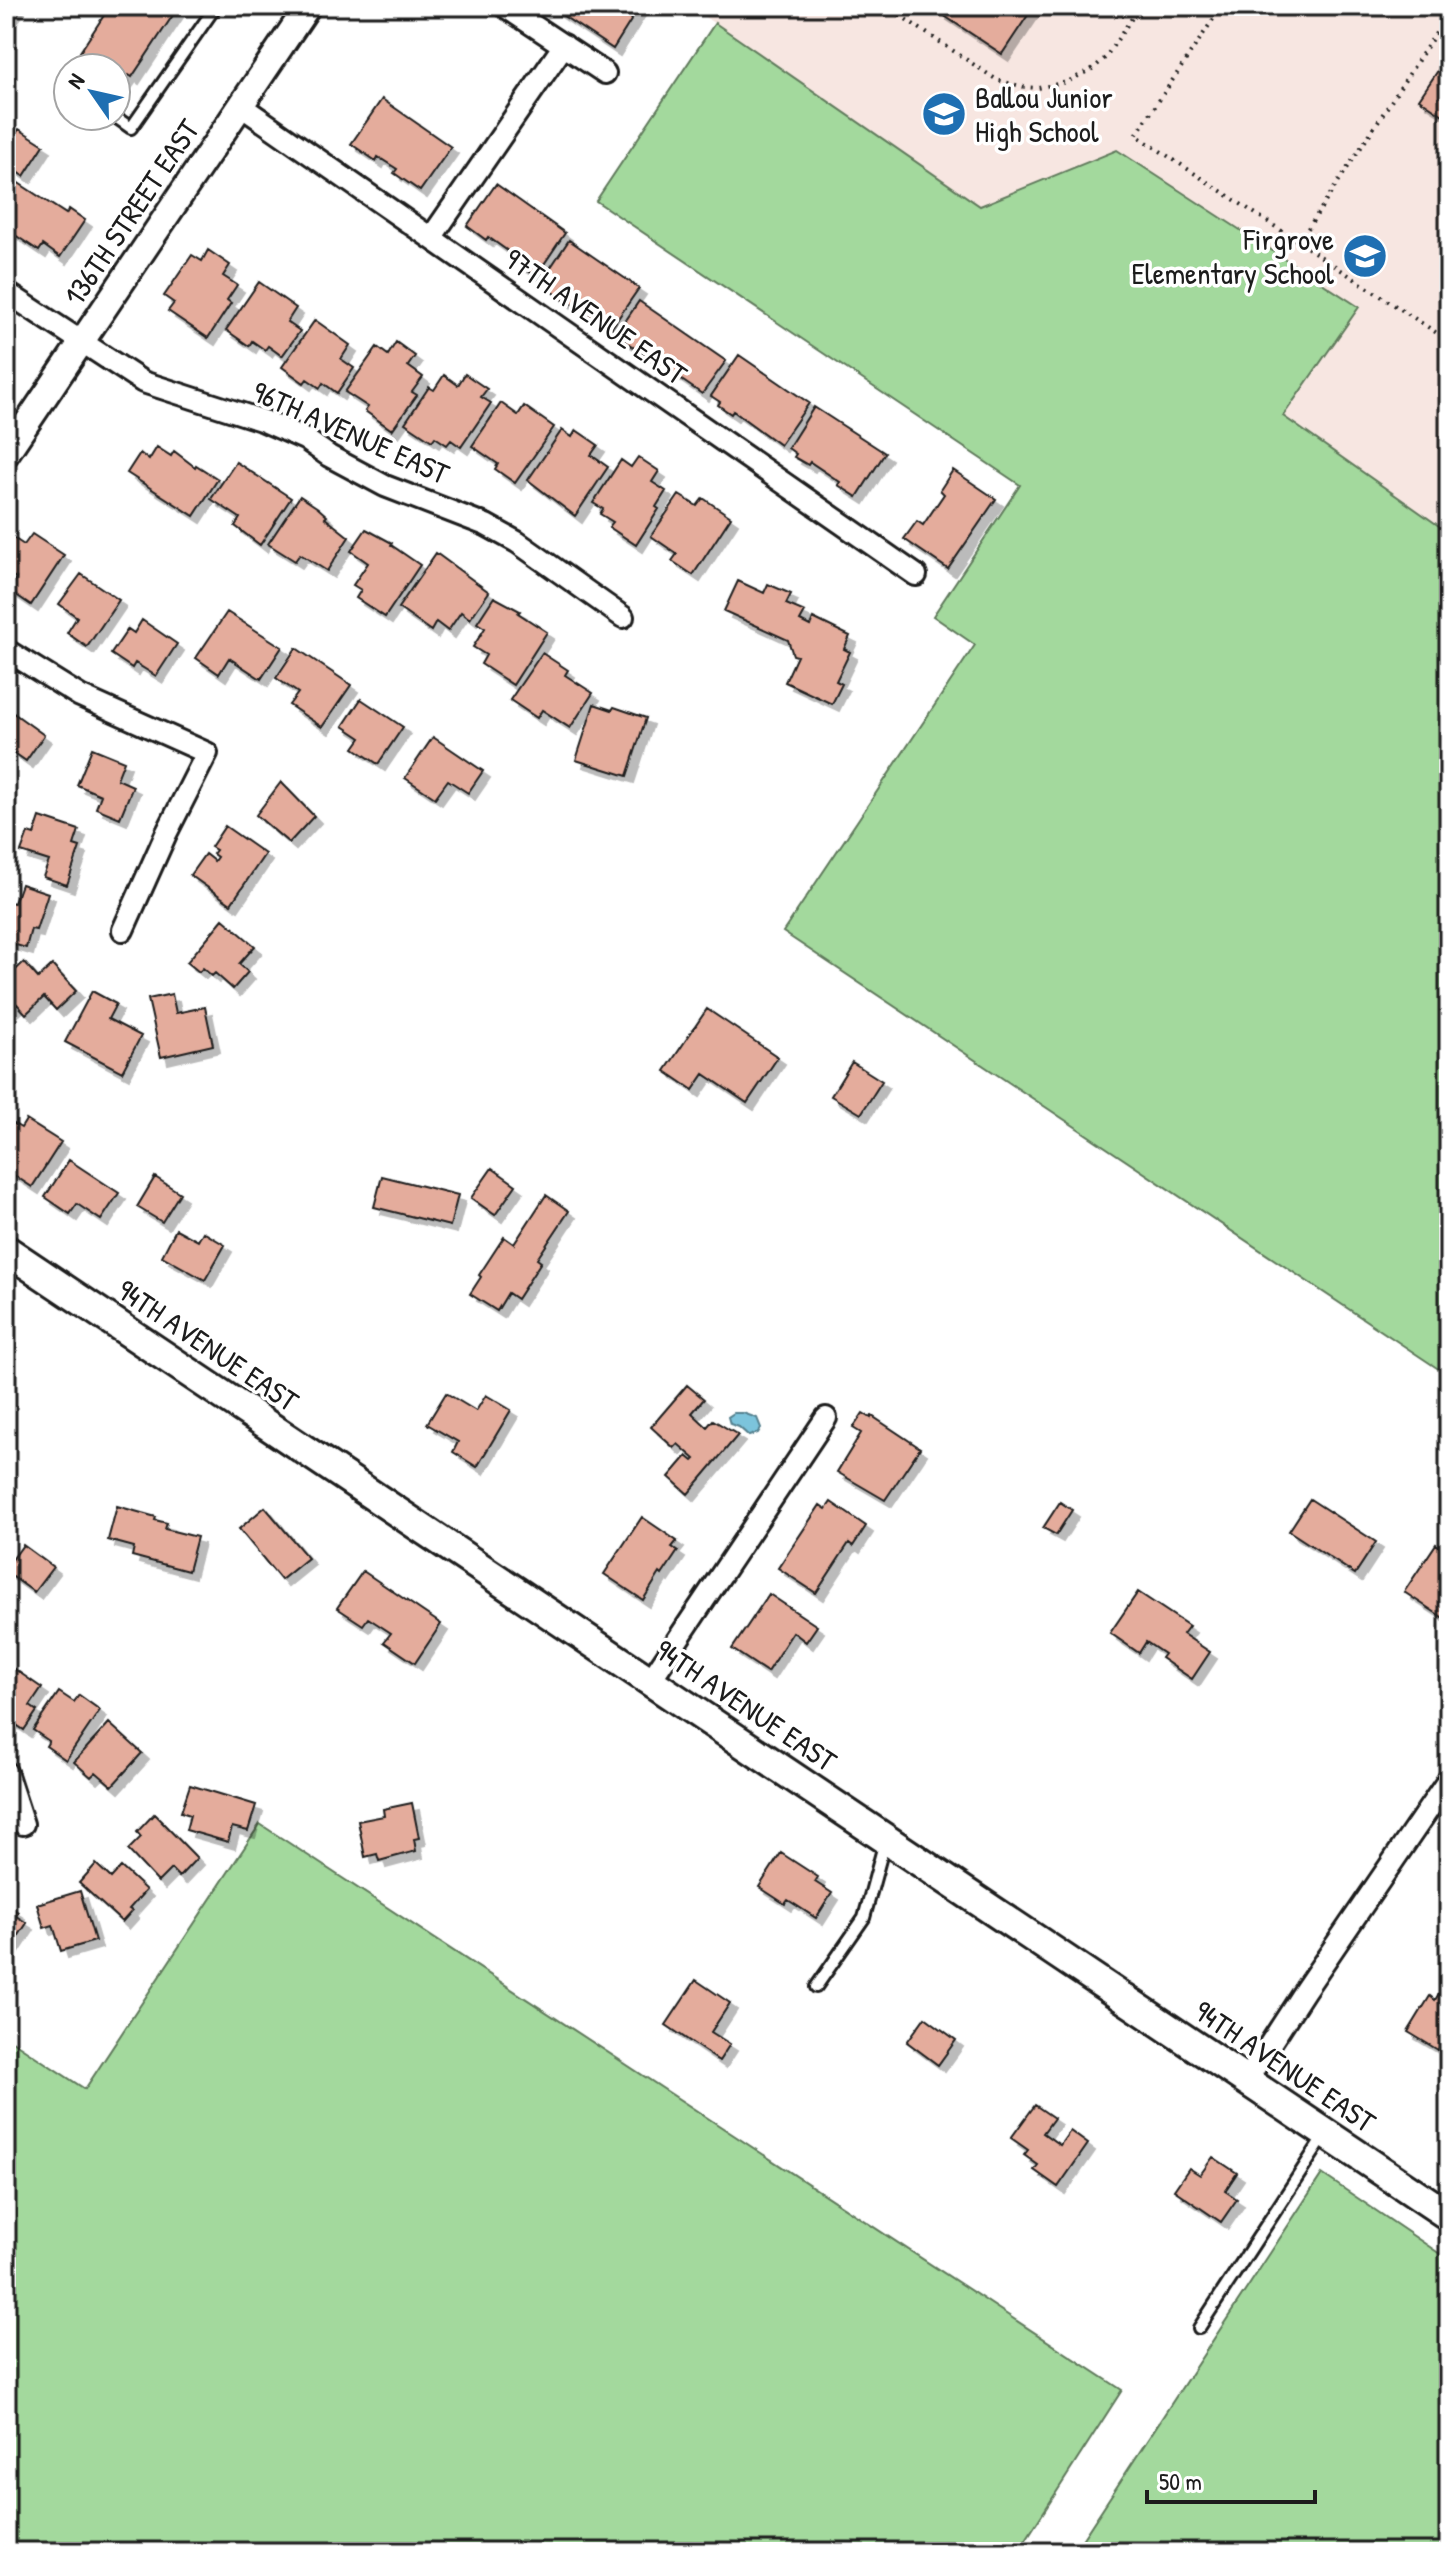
<svg xmlns="http://www.w3.org/2000/svg" width="1455" height="2558" font-family="'Patrick Hand',sans-serif">
<defs>
<filter id="shadow"><feDropShadow dx="7" dy="7" stdDeviation="0" flood-color="#0004"/></filter>
</defs>
<rect width="100%" height="100%" fill="#fff"/>
<filter id="ink" filterUnits="userSpaceOnUse"><feTurbulence type="fractalNoise" baseFrequency=".0125" numOctaves="2"/><feDisplacementMap in="SourceGraphic" scale="16" xChannelSelector="R" yChannelSelector="G"/><feConvolveMatrix kernelMatrix="1 2 1 2 8 2 1 2 1" color-interpolation-filters="sRGB"/></filter>
<g filter="url(#ink)">
<path fill="#f7e6e1" d="M689 6H1449V533L1282 416 1358 307 1117 150 980 206Z"/>
<path fill="#a3d99d" stroke="#607a5c" stroke-width="2" d="M715 23 980 206 1117 150 1359 307 1283 416 1449 533V1376L783 932 975 645 933 616 1020 485 596 201Z
M260 1824 1122 2390 1018 2552H6V2037L85 2089Z
M1322 2174 1449 2260V2552H1074Z"/>
<path fill="#7bc4dc" stroke="#55818f" stroke-width="2" d="M734 1413H743L757 1418 761 1428 758 1433 749 1436 739 1427 730 1424 728 1417Z"/>
<path fill="#e4ac9c" stroke="#1c1c1c" stroke-width="2" filter="url(#shadow)" d="M6 6H17L6 22Z
M110 6H179L132 77 129 75 124 82 116 76V68H104L80 52Z
M640 6 613 49 550 7 551 6Z
M945 6H1034L1002 54 940 13Z
M1449 54V119L1419 99Z
M382 99 451 147 420 191 394 173 397 169 378 157 376 161 351 144Z
M19 129 44 145 24 176 6 164V148Z
M17 182 66 214 69 209 85 220 60 257 43 245 39 251 9 231 13 224 6 219V198Z
M496 184 565 233 536 276 517 263 519 259 488 237 486 240 467 226Z
M569 240 639 288 610 330 568 301 567 303 541 282Z
M208 250 230 265 223 276 237 285 227 300 231 303 208 338 168 311 174 303 164 296 192 255 202 261Z
M259 282 296 308 287 322 300 331 282 356 268 346 265 350 252 341 249 346 226 330Z
M639 301 726 361 702 394 616 335Z
M315 320 350 345 341 359 354 368 337 393 323 383 320 388 307 379 304 383 282 367Z
M396 342 415 356 408 366 423 377 412 392 417 395 392 430 365 411 368 407 345 392 377 347 388 355Z
M739 355 809 403 780 445 733 411 731 414 718 405 720 402 711 396Z
M465 374 487 389 481 397 491 403 461 447 451 440 447 445 435 437 432 441 405 423 429 387 434 390 444 375 458 385Z
M501 403 518 415 524 406 554 427 515 483 495 469 498 464 472 446Z
M814 407 885 453 857 497 838 485 840 482 810 462 808 465 794 457 796 454 788 448Z
M562 430 572 437 576 430 598 445 591 455 608 467 575 516 528 480Z
M157 447 171 456 174 451 195 467 196 465 218 479 194 516 127 473 140 453 149 460Z
M638 457 659 471 652 482 666 491 656 507 659 509 636 545 609 527 613 522 600 514 603 509 593 503 621 460 631 467Z
M236 462 291 498 260 545 235 526 240 518 211 499Z
M953 470 996 499 948 569 904 539 917 521 923 525 944 494 940 490Z
M679 495 697 506 703 498 731 517 693 575 672 561 677 554 651 536Z
M300 496 318 508 327 516 325 518 349 537 327 571 300 554 295 561 268 544Z
M366 529 392 543 391 545 420 565 385 617 356 598 361 590 353 585 368 563 351 551Z
M32 534 64 555 31 605 9 590 16 578 6 572V539L9 535 24 545Z
M436 553 489 592 470 619 461 612 448 631 436 622 431 631 398 608Z
M81 574 119 600 87 647 67 633 77 617 59 604Z
M738 581 764 593 768 584 791 594 786 604 805 612 800 621 810 626 813 618 850 636 844 649 850 652 836 681 842 684 832 704 785 682 797 656 793 655 788 640 724 611Z
M494 597 520 611 518 613 547 632 513 685 481 664 486 655 473 647 485 628 477 623Z
M227 612 282 647 261 679 229 658 219 674 196 658Z
M142 620 177 644 156 676 135 663 132 668 111 654 128 629 134 633Z
M296 648 351 685 322 727 289 705 298 693 276 678Z
M542 653 568 670 565 675 593 693 570 728 542 710 537 718 510 700Z
M361 699 403 727 378 764 354 748 361 738 343 726Z
M594 704 612 710 614 707 646 718 627 776 576 760Z
M12 712 44 735 26 761 6 747V720Z
M433 737 483 771 468 793 448 780 435 798 405 778Z
M92 748 124 761 117 779 133 786 120 818 96 808 101 795 77 785Z
M281 782 314 816 289 843 256 815Z
M40 817 79 830 74 845 80 847 67 885 43 877 49 861 21 852 28 833 34 835Z
M225 826 265 854 231 904 190 875 205 854 214 861 217 857 213 854 216 850 211 847Z
M21 884 48 893 36 930 31 929 26 948 6 942V901L14 903Z
M223 919 255 946 239 964 248 972 233 989 215 973 212 976 203 968 199 972 187 962Z
M24 962 38 978 52 965 76 991 56 1010 44 997 26 1014 17 1004 8 1012 6 1009V979Z
M92 991 116 1004 108 1019 141 1036 122 1072 65 1042Z
M172 994 176 1013 205 1007 213 1045 161 1057 148 999Z
M707 1009 778 1057 747 1103 704 1074 693 1090 665 1071Z
M852 1062 882 1081 861 1114 831 1096Z
M6 1119 21 1128 26 1120 61 1142 32 1187 6 1170Z
M69 1160 119 1193 101 1220 77 1204 70 1214 45 1197Z
M492 1168 516 1185 495 1215 471 1198Z
M382 1176 458 1195 450 1226 374 1207Z
M155 1177 180 1193 162 1222 137 1207Z
M546 1195 569 1211 537 1259 541 1262 517 1299 508 1293 497 1311 470 1294 481 1277 479 1275 504 1237 514 1244Z
M176 1229 198 1241 203 1232 225 1245 205 1280 162 1256Z
M687 1385 704 1399 692 1413 707 1427 713 1420 738 1435 688 1494 669 1477 687 1456 693 1461 695 1459 678 1444 674 1448 651 1427Z
M446 1393 476 1411 486 1395 511 1410 477 1467 453 1452 458 1442 427 1424Z
M863 1413 871 1418 872 1416 920 1448 885 1500 837 1472 861 1433 853 1428Z
M1310 1499 1376 1542 1355 1574 1289 1531Z
M831 1502 866 1526 853 1546 849 1543 816 1593 778 1568 820 1505 826 1509Z
M1060 1502 1072 1510 1056 1535 1043 1528Z
M117 1506 156 1517 155 1520 167 1523 165 1529 197 1537 188 1571 132 1556 134 1547 108 1540Z
M265 1507 308 1558 281 1580 239 1529Z
M642 1517 677 1541 672 1547 678 1551 662 1575 660 1573 643 1600 604 1574Z
M1449 1536V1614L1445 1619 1404 1592 1436 1544 1442 1548Z
M23 1545 53 1567 34 1592 6 1572V1568Z
M363 1571 441 1624 415 1663 384 1642 391 1633 368 1618 363 1625 337 1608Z
M1138 1592 1189 1626 1183 1634 1210 1652 1192 1679 1161 1658 1164 1654 1146 1642 1139 1653 1110 1633Z
M769 1594 817 1626 806 1642 793 1632 767 1672 732 1649Z
M13 1668 42 1688 30 1706 37 1711 24 1730 6 1718V1678Z
M59 1692 74 1702 79 1695 100 1710 66 1760 46 1746 49 1741 33 1730Z
M109 1723 142 1753 112 1786 96 1772 91 1777 74 1762Z
M190 1785 256 1805 248 1831 232 1827 228 1842 186 1830 190 1815 181 1812Z
M412 1803 419 1838 414 1839 416 1851 379 1861 377 1854 365 1857 358 1821 384 1816 383 1809Z
M154 1814 197 1858 179 1877 171 1869 158 1882 128 1850 141 1837 137 1832Z
M781 1853 818 1877 815 1882 832 1893 816 1918 788 1900 785 1904 759 1887Z
M96 1864 111 1878 121 1867 146 1890 129 1909 132 1911 122 1922 79 1883Z
M80 1891 95 1941 61 1951 53 1925 44 1928 37 1904Z
M6 1904 18 1912 16 1916 27 1923 6 1955Z
M1449 1956V1977L1441 1973Z
M696 1980 730 2003 711 2032 730 2044 719 2061 666 2025Z
M1440 1992 1449 1998V2032L1438 2050 1408 2032 1430 1996 1435 2000Z
M925 2017 956 2040 938 2065 907 2042Z
M1035 2105 1054 2118 1043 2133 1060 2145 1070 2131 1088 2144 1058 2187 1034 2170 1038 2165 1024 2155 1028 2150 1011 2138Z
M1213 2157 1237 2173 1225 2191 1237 2199 1221 2222 1174 2190 1189 2168 1200 2175Z"/>
<g fill="none" stroke-linecap="round" stroke-linejoin="round">
<g stroke="#1c1c1c" stroke-width="16">
<path id="service" d="M114 116 131 128 216 6
M816 1987 864 1918 885 1841
M1199 2328 1325 2135"/>
</g>
<g stroke="#1c1c1c" stroke-width="26">
<path id="minor" d="M504 6 605 73
M241 106 916 575
M431 238 564 45
M6 292 143 382 264 421 305 439 329 456 385 486 486 525 517 542 623 617
M6 650 80 696 207 753 166 834 123 930
M650 1681 826 1418
M6 1772 23 1824
M1246 2081 1305 1990 1449 1779"/>
</g>
<g stroke="#1c1c1c" stroke-width="30">
<path id="tertiary" d="M6 454 308 6"/>
</g>
<g stroke="#1c1c1c" stroke-width="34">
<path id="secondary" d="M6 1250 1449 2216"/>
</g>
<path stroke="#1c1c1c" stroke-width="4" stroke-dasharray="2 6" stroke-linecap="butt" d="M886 6 997 80 1024 87 1038 88 1067 82 1094 68 1105 58 1140 6
M1222 6 1136 135 1449 341
M1299 242 1447 16 1431 6"/>
<use href="#service" stroke="#fff" stroke-width="10"/>
<use href="#minor" stroke="#fff" stroke-width="20"/>
<use href="#tertiary" stroke="#fff" stroke-width="24"/>
<use href="#secondary" stroke="#fff" stroke-width="28"/>
</g>
</g>
<defs>
<g id="school-disc" transform="scale(2.3)"><circle r="9.5" fill="#1f6fb2" stroke="#fff"/><path d="M0-5L7-2L0 1L-7-2ZM-4 1L0 2.5L4 1V4Q0 6-4 4Z" fill="#fff"/></g>
</defs>
<g fill-rule="evenodd">
<use href="#school-disc" x="944" y="114"/>
<use href="#school-disc" x="1365" y="256"/>
</g>
<g text-anchor="middle" dominant-baseline="central" stroke-width="7" stroke-linejoin="round" paint-order="stroke">
<g font-size="30" fill="#1c1c1c" stroke="#fff" text-anchor="start">
<text x="975" y="97">Ballou Junior<tspan x="975" dy="34">High School</tspan></text>
<text x="1334" y="239" text-anchor="end">Firgrove<tspan x="1334" dy="34">Elementary School</tspan></text>
</g>
<g font-size="30" fill="#1c1c1c" stroke="#fff">
<text transform="translate(131 212) rotate(-56)">136TH STREET EAST</text>
<text transform="translate(596 316) rotate(35)">97TH AVENUE EAST</text>
<text transform="translate(351 432) rotate(24)">96TH AVENUE EAST</text>
<text transform="translate(208 1345) rotate(34)">94TH AVENUE EAST</text>
<text transform="translate(746 1705) rotate(34)">94TH AVENUE EAST</text>
<text transform="translate(1285 2066) rotate(34)">94TH AVENUE EAST</text>
</g>
</g>
<rect width="1455" height="2558" fill="none" stroke="#fff" stroke-width="32"/>
<rect x="16" y="16" width="1423" height="2526" fill="none" stroke="#1c1c1c" stroke-width="3" filter="url(#ink)"/>
<g transform="translate(92 92) rotate(304)"><circle r="38" fill="#ffffff" stroke="#a4a4a4" stroke-width="2"/>
<path d="M0-6L14 30L0 20L-14 30Z" fill="#1f6fb2"/>
<text y="-12" font-size="22" font-weight="bold" text-anchor="middle" fill="#1c1c1c">N</text>
</g>
<path d="M1147 2490v12h168v-12" fill="none" stroke="#1c1c1c" stroke-width="4"/>
<text x="1159" y="2490" font-size="24" fill="#1c1c1c" stroke="#ffffff" stroke-width="6" paint-order="stroke">50 m</text>
</svg>
